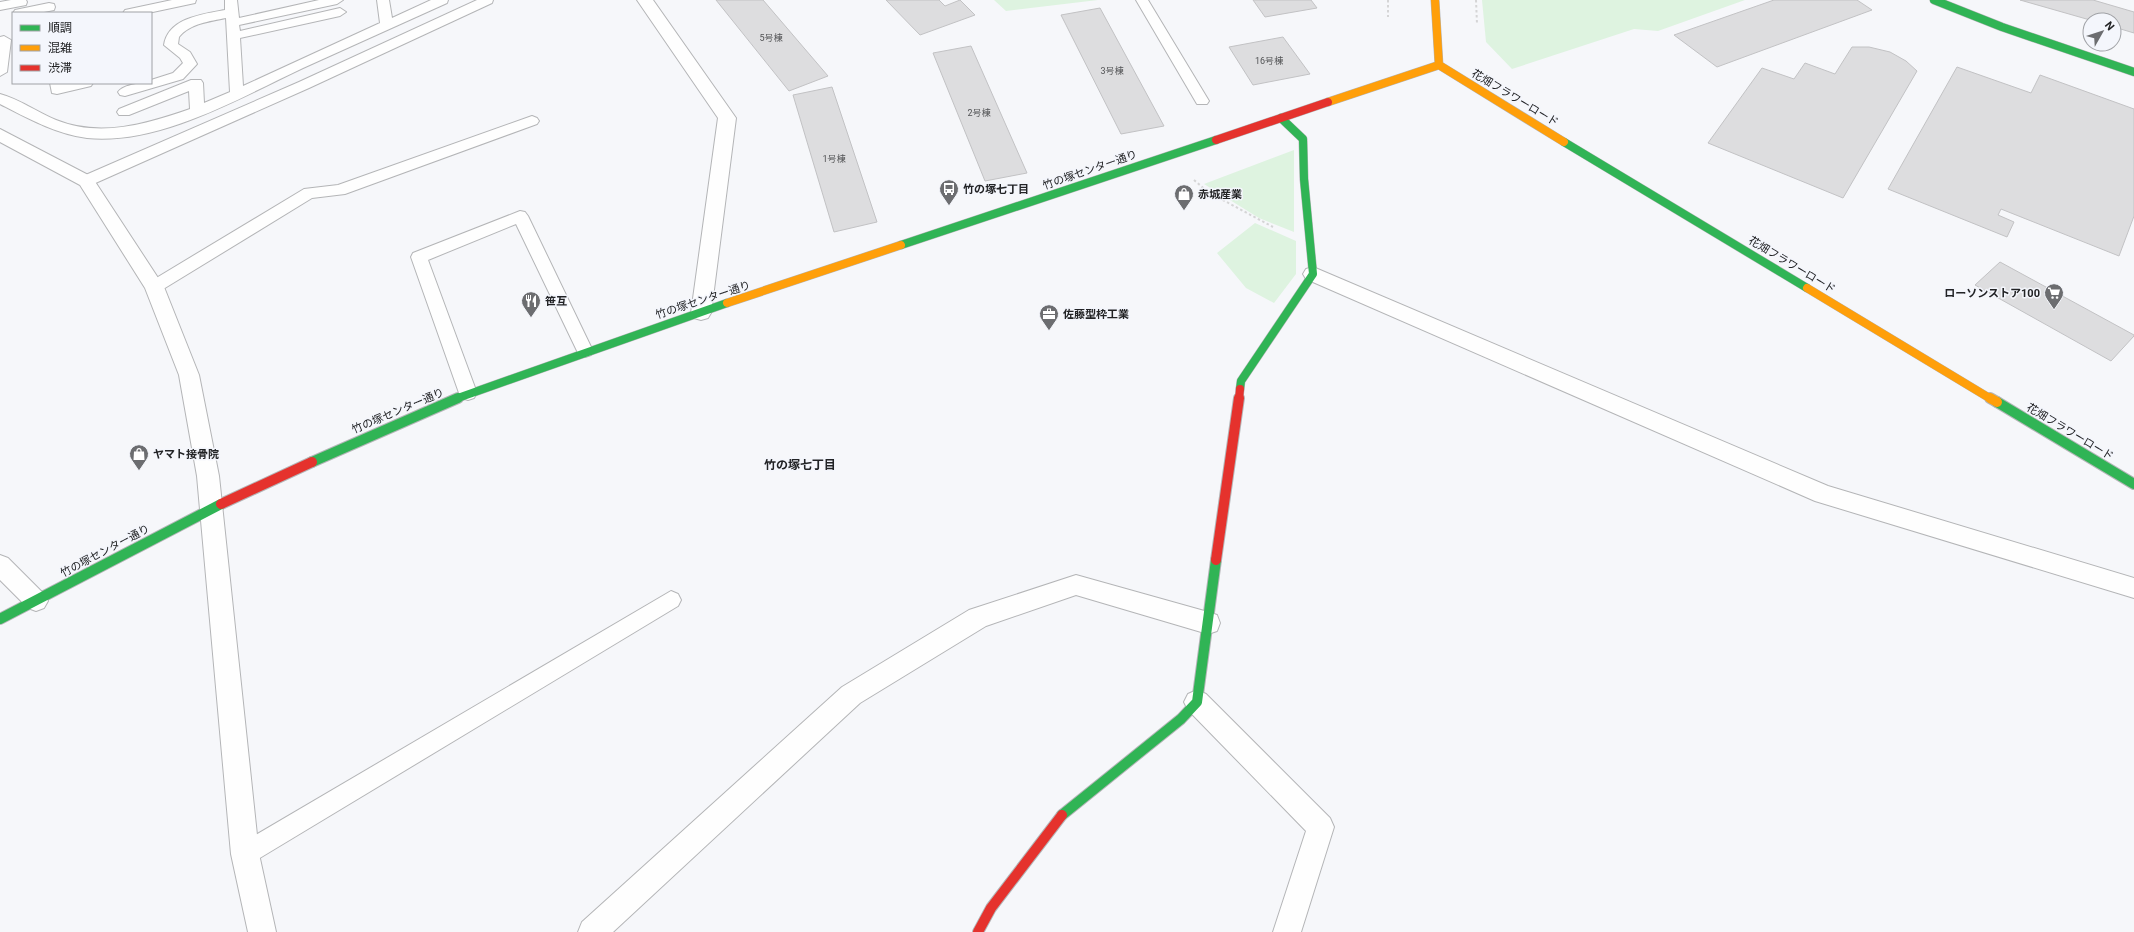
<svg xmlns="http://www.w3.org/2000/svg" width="2134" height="932" font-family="Roboto,'Noto Sans JP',sans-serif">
<rect width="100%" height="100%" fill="#f6f7fa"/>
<path fill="#def3e0" d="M994 0H1098L1006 11Z
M1482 0H1745L1658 31 1634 29 1512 69 1486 42Z
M1294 150V232L1259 218 1204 184Z
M1255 223 1296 241V274L1274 303 1246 288 1217 253Z"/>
<path fill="#dddddf" stroke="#c2c2c4" d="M716 0H763L828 76 789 91Z
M886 0H939L945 6 960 0 975 15 920 35Z
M1253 0H1311L1317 8 1265 17Z
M1774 0H1857L1872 10 1717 67 1674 35Z
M2020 0H2093L2134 12V33L2114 27V20H2090Z
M1100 8 1164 126 1121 134 1061 15Z
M1283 37 1310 74 1253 85 1229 47Z
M971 46 1027 173 985 181 933 53Z
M1852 47H1869L1890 52 1906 61 1917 71 1843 198 1708 143 1762 68 1794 79 1805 63 1835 74Z
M1957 67 2031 93 2040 75 2134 109V216L2119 256 2001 209 1998 215 2014 222 2007 237 1888 189Z
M832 87 877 222 834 232 793 95Z
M2000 262 2134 335V336L2111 361 1975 285Z"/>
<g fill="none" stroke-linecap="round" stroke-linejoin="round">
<g stroke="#b4b5b7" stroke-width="2">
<path id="lane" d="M11 0H26L27 2 26 5 0 10V2Z
M172 0H196L195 3 148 13H123L125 10Z
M225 0H237L239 18 319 0H343L337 4 239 25 240 31 340 8 346 12 340 16 240 38 243 86 380 23 377 0H389L392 18 431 0H448L447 3C399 25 351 46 303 68 239 98 160 145 87 138 56 134 27 118 0 104V94C19 99 37 112 56 120 100 138 147 124 190 109L189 91 129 115H119L117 112 119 109 191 80H201L203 83 204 103 230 92 226 18C210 21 189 24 179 37L178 44 190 52 197 64 183 79 125 96 120 95 118 92C124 84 142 83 151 83V80L173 73 183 63 180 58 164 45C168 18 203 14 225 10Z
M477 0H493L492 3 309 88 91 185H81L79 181 81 177 299 82Z
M1136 0H1148L1209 101 1207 104H1197Z
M49 3 54 4 55 7 54 10 39 13H13L15 10Z
M4 36 11 40 7 72 0 76V37Z
M50 83H93L91 86 57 94 52 93Z
M532 116 537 118 539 121 537 124 345 194 312 198 160 291 154 293 148 291 146 287 148 283 304 189 338 185Z
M520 211 525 212 528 216 593 351 591 355 585 357 579 355 516 224 428 260 477 393 474 398 468 400 462 398 459 393 411 257 413 253Z
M671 591 678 594 681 600 678 606 253 862 245 865 237 862 234 854 237 846Z"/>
</g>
<g stroke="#b4b5b7" stroke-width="2">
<path id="street" d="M637 0H653L736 118 711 313 708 318 701 320 694 318 691 313 718 118Z
M0 129 92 177 164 287 199 375 219 476 259 854 276 932H248L231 854 197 476 179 375 145 288 80 185 0 142Z
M1313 267 1828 486 2134 578V598L1815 501 1306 279 1303 274 1306 269Z
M0 555 8 558 44 594 48 601 44 608 36 611 28 608 0 580Z
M1076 575 1208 612 1217 615 1220 623 1217 631 1208 634 1076 595 986 626 860 703 613 932H578L582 922 842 687 969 610Z
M1197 690 1206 694 1330 818 1334 827 1301 932H1273L1306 831 1188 710 1184 702 1188 694Z"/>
</g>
<g stroke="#b4b5b7" stroke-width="9">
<path id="fast-far1" d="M1934 0 2002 27 2134 72
M1564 142 1807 288
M901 245 1216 140
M1240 389 1241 381 1313 274 1304 179 1303 139 1281 118
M455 399 727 303"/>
</g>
<g stroke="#b4b5b7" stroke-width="12">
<path id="fast" d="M1997 402 2134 484
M312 462 458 398
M0 619 221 504
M1062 815 1181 719 1197 702 1216 560"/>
</g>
<g stroke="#b4b5b7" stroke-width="9">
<path id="slow-far1" d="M1435 0 1439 65
M1439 65 1564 142
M1328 102 1439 65
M1807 288 1991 399
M727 303 901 245"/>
</g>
<g stroke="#b4b5b7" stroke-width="12">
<path id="slow" d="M1990 398 1997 402"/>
</g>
<g stroke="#b4b5b7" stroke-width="9">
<path id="jam-far1" d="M1216 140 1328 102
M1239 399 1240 389"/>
</g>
<g stroke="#b4b5b7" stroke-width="12">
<path id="jam" d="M221 504 312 462
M1216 560 1239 398
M978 932 991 908 1062 815"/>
</g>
<path stroke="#d5d5d6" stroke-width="2" stroke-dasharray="2.5 2.5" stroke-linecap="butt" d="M1388 0V17
M1476 0 1477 24
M1194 180 1208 192 1273 227"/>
<use href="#lane" fill="#fefefe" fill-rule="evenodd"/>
<use href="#street" fill="#fefefe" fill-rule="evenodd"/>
<use href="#fast-far1" stroke="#30b455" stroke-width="8"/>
<use href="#fast" stroke="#30b455" stroke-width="10"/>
<use href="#slow-far1" stroke="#ff9f0a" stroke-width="8"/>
<use href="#slow" stroke="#ff9f0a" stroke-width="10"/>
<use href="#jam-far1" stroke="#e5322d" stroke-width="8"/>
<use href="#jam" stroke="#e5322d" stroke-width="10"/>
</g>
<defs>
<g id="bus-pin" transform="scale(1)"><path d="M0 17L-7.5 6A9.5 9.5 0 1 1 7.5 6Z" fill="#6c6d70" stroke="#f4f6fc"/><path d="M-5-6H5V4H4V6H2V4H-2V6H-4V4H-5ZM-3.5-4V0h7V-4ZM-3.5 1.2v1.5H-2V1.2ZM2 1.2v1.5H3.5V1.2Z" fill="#fff"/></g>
<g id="shop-pin" transform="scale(1)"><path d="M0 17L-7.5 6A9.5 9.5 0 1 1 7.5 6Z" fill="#6c6d70" stroke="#f4f6fc"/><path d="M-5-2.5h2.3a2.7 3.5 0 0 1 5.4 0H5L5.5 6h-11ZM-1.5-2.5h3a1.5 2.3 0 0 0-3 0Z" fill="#fff"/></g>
<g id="supermarket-pin" transform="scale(1)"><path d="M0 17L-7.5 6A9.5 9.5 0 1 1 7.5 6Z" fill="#6c6d70" stroke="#f4f6fc"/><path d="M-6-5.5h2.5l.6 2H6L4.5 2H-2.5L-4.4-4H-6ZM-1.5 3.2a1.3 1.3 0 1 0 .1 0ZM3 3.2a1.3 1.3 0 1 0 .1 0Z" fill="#fff"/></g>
<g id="restaurant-pin" transform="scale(1)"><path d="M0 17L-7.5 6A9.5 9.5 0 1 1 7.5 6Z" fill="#6c6d70" stroke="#f4f6fc"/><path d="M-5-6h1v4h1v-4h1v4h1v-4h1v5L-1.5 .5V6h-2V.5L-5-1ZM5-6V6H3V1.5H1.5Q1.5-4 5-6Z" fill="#fff"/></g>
<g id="office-pin" transform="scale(1)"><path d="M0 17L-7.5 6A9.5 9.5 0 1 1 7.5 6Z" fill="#6c6d70" stroke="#f4f6fc"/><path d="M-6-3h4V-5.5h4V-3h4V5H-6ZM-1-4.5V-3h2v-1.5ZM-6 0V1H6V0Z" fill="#fff"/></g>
</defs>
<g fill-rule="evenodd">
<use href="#bus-pin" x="949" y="189"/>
<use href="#shop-pin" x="1184" y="194"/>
<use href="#supermarket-pin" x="2054" y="293"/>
<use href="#restaurant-pin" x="531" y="301"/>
<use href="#office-pin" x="1049" y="314"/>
<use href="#shop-pin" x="139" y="454"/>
</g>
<g text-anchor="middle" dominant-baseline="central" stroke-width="3" stroke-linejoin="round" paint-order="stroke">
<g font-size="9" fill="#515254">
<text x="771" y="38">5号棟</text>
<text x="1269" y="61">16号棟</text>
<text x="1112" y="71">3号棟</text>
<text x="979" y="113">2号棟</text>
<text x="834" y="159">1号棟</text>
</g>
<g font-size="11" fill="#222325" stroke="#f4f6fc">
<text transform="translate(1515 98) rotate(31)">花畑フラワーロード</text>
<text transform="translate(1090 170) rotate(-19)">竹の塚センター通り</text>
<text transform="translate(1792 265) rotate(31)">花畑フラワーロード</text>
<text transform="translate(703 300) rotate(-18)">竹の塚センター通り</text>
<text transform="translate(398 411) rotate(-23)">竹の塚センター通り</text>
<text transform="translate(2070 432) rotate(31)">花畑フラワーロード</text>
<text transform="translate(105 551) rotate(-28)">竹の塚センター通り</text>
</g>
<g font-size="11" font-weight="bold" fill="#222325" stroke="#f4f6fc" text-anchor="start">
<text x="963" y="189">竹の塚七丁目</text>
<text x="1198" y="194">赤城産業</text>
<text x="2040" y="293" text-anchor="end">ローソンストア100</text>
<text x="545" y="301">笹互</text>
<text x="1063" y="314">佐藤型枠工業</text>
<text x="153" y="454">ヤマト接骨院</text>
</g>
<g font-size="12" font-weight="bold" fill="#222325" stroke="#f4f6fc">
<text x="800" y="465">竹の塚七丁目</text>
</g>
</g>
<rect x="12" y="12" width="140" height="72" fill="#f4f6fc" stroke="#a0a2a6"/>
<rect x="20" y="25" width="20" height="6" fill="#30b455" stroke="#a0a2a6"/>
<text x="48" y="32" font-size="12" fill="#222325">順調</text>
<rect x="20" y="45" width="20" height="6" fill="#ff9f0a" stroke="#a0a2a6"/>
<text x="48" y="52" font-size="12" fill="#222325">混雑</text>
<rect x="20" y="65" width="20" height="6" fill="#e5322d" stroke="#a0a2a6"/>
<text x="48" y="72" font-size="12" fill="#222325">渋滞</text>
<g transform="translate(2102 32) rotate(51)"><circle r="19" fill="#f4f6fc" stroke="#a0a2a6"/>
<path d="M0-3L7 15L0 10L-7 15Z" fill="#6c6d70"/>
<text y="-6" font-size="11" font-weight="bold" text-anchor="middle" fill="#222325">N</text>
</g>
</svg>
